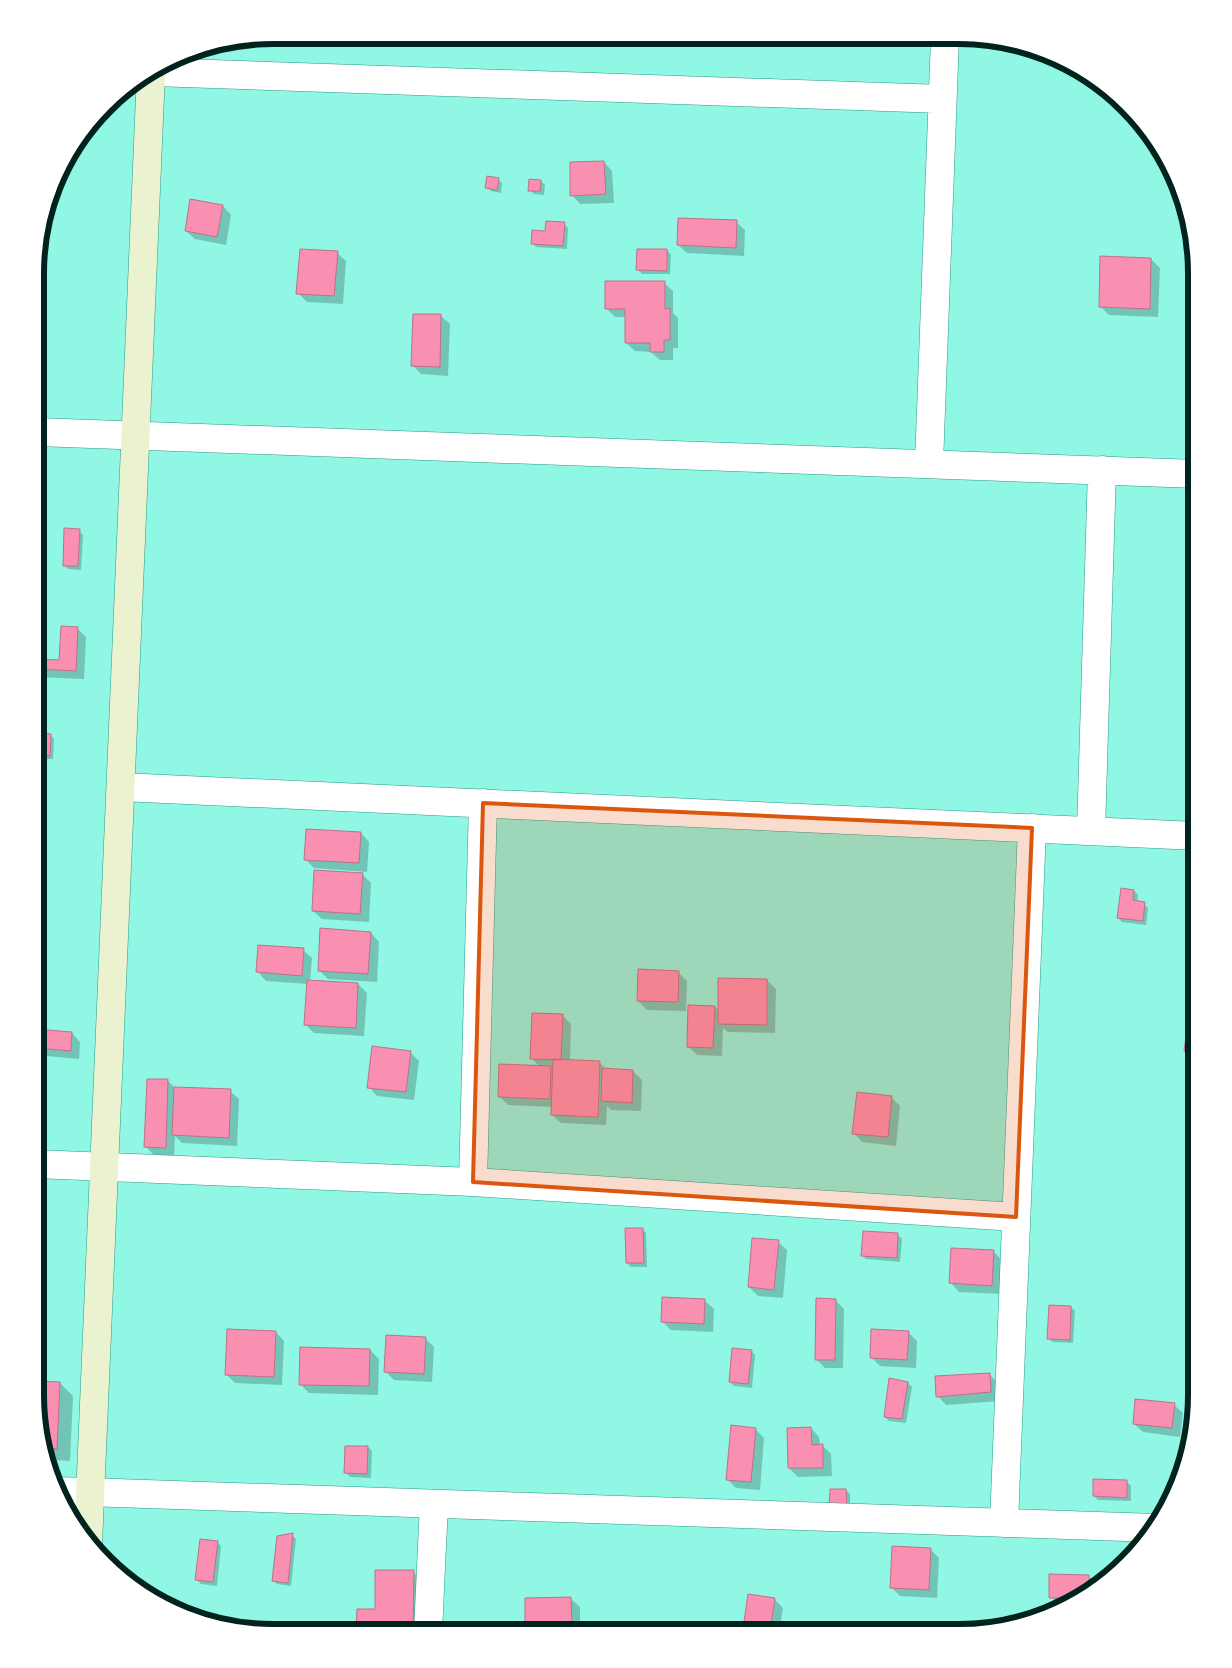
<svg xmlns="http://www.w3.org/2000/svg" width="1232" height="1668" font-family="'Source Serif 4',serif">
<rect width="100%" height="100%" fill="#8ff7e4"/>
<path fill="#0003" d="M604 162 612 171 614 203 580 204 572 195Z
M498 179 502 183 501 193 491 191 487 187Z
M541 181 545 185 544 195 534 194 530 190Z
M223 206 231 215 226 245 195 239 186 231Z
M736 222 745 230 744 256 687 253 678 245Z
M564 224 568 228 567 249 536 247 532 243Z
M667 250 671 255 670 274H642L638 270Z
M337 253 346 261 343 304 307 302 298 293Z
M1151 259 1160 268 1158 317 1109 315 1100 306Z
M664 283 673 291V313L678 318V348H673V360H660L651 352 635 351 626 343 627 317H615L606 308Z
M441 316 450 324 448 376 421 374 413 366Z
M79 531 83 535 81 570 68 569 64 565Z
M77 628 86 637 84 679 36 677V660L61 661Z
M50 735 54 739 53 759H41L37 755Z
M361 833 369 842 367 872 314 868 305 859Z
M362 874 371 883 369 922 322 919 313 911Z
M1134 891 1138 895 1137 902 1144 904 1148 908 1146 925 1122 922 1118 918Z
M371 933 379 942 377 982 328 979 319 970Z
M303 950 312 958 310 982 358 984 367 993 364 1036 314 1033 306 1025 308 984 266 981 258 972Z
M678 972 687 981 686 1011 647 1010 638 1001Z
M767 980 776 989 775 1033 728 1032 723 1028 722 1056 697 1055 688 1046 715 1007 719 1011Z
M563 1016 571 1024 570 1061 600 1063 607 1070 633 1071 642 1080 641 1111 611 1110 607 1106 606 1125 561 1123 552 1115V1107L508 1105 499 1096 540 1067 531 1058Z
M1197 1024V1056L1189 1055 1185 1051Z
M36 1030 72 1033 80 1042 79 1059 36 1055Z
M410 1052 419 1061 414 1100 377 1096 369 1087Z
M167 1080 175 1088 230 1091 239 1099 237 1146 182 1143 175 1136 174 1156 154 1155 146 1147Z
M891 1097 900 1106 896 1146 862 1142 854 1133Z
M642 1229 646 1233 647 1267H631L627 1263Z
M898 1235 902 1239 900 1262 866 1259 862 1255Z
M778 1242 787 1250 783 1298 758 1296 749 1287Z
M993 1251 1002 1260 1001 1294 959 1292 951 1283Z
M835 1300 844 1309 843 1368H825L816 1359Z
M705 1301 714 1309 713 1332 671 1330 662 1321Z
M1071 1307 1075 1311 1073 1343 1052 1342 1048 1338Z
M276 1332 284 1341 282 1385 235 1383 226 1374Z
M908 1332 917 1341 916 1368 880 1366 871 1357Z
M426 1339 434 1347 432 1382 394 1380 385 1371Z
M370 1350 379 1359 378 1395 309 1393 300 1384Z
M751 1351 755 1355 752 1388 734 1386 730 1382Z
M989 1374 998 1383 999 1401 946 1405 938 1396Z
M60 1383 73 1396 70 1461 50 1460 35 1396Z
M908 1383 912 1387 906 1423 889 1421 885 1417Z
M1174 1405 1183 1413 1180 1437 1143 1432 1134 1424Z
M811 1428 819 1437 820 1445H822L831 1454 832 1476 798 1477 789 1468Z
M755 1429 764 1438 760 1490 736 1488 728 1480Z
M368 1447 372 1451 371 1478 350 1477 346 1473Z
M1127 1482 1131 1486V1501L1098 1500 1094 1496Z
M846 1490 850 1494V1509L831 1491Z
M292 1535 296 1539 291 1586 277 1584 273 1580Z
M217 1542 221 1546 217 1586 201 1584 197 1580Z
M930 1549 939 1558 937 1598 900 1596 891 1587Z
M413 1572 422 1580V1631H358V1610H376Z
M1089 1577 1098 1586 1065 1608 1061 1609V1606L1051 1597Z
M571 1599 580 1607V1632H533L526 1625Z
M775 1600 783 1608 779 1632H747L744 1629Z"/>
<path fill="#f98fb1" stroke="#be7189" d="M604 161 606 194 570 196V162Z
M487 176 499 178 497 190 485 188Z
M529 179 541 180 540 191H528Z
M190 199 223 205 217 237 185 231Z
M678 218 737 220 736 248 677 245Z
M546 221 565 222 563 246 531 244 532 230 545 231Z
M300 249 338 251 334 296 296 294Z
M637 249H667V271L636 270Z
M1100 256 1151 258 1150 309 1099 307Z
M605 281H665V309L670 308V340H664V352H650V343H625V309H605Z
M413 314H441L440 367 411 366Z
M64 528 80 529 78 566H63Z
M61 626 78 627 76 671 36 669V659L59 660Z
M36 733 51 734 50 756 36 755Z
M306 829 361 832 359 863 304 860Z
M314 870 363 873 360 914 312 911Z
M1121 888 1134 890 1133 900 1145 902 1143 921 1117 918Z
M320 928 371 932 368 974 318 971Z
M258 945 304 948 302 976 256 972Z
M638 969 679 971 678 1002 637 1001Z
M718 978 767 979V1025L718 1024Z
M307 980 358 983 356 1028 304 1025Z
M688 1005 715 1006 713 1048 687 1047Z
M532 1013 563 1014 561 1060 530 1059Z
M1188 1022 1197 1023V1053L1184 1051Z
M36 1029 72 1032 71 1051 36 1048Z
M372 1046 411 1051 406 1092 367 1088Z
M553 1059 600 1061 598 1117 551 1115Z
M499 1064 551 1066 550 1099 498 1097Z
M602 1068 633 1070 632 1103 601 1101Z
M147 1079H168L166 1148 144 1147Z
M174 1087 231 1089 229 1138 172 1135Z
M857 1092 892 1096 888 1137 852 1134Z
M625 1228H643L644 1263H626Z
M863 1231 898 1233 897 1258 861 1256Z
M752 1238 779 1240 774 1290 748 1287Z
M951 1248 994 1250 992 1286 949 1283Z
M662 1297 705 1299 704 1324 661 1322Z
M816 1298 836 1299 835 1360H815Z
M1049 1305 1071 1306 1070 1340 1047 1339Z
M227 1329 276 1331 274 1377 225 1375Z
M871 1329 909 1331 907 1360 870 1358Z
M386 1335 426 1337 424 1374 384 1372Z
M300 1347 370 1349 369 1386 299 1385Z
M732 1348 752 1350 748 1384 729 1382Z
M990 1373 991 1392 936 1397 935 1376Z
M889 1378 908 1382 902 1419 884 1417Z
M35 1381 60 1382 57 1449 47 1448 35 1396Z
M1135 1399 1175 1403 1172 1428 1133 1424Z
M731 1425 756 1428 751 1482 726 1480Z
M811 1427 812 1445 823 1444V1468H788L787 1428Z
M345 1446H368L367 1474 344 1473Z
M1093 1479 1127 1480V1498L1093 1496Z
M830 1489H846L847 1506H829Z
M293 1533 288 1583 272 1581 277 1536Z
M200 1539 218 1541 213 1582 195 1580Z
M892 1546 931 1548 929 1590 890 1588Z
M375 1570H414L413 1631H356L357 1609H375Z
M1049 1574 1089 1575V1592L1060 1610V1598H1049Z
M748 1594 775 1598 770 1632 743 1629Z
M571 1597 572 1626H525V1598Z"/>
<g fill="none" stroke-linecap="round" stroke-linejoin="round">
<g stroke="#299b8a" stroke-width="29">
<path id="street" d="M154 72 942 99
M37 432 1197 474
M929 464 945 37
M121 787 1197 836
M1091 831 1102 470
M35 1164 473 1182 1016 1217
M473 1182 483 803
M57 1491 1156 1528
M1004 1523 1032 828
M428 1632 434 1504"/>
</g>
<g stroke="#299b8a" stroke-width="29">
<path id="secondary" d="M88 1544 151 73"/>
</g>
<use href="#street" stroke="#fff" stroke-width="28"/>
<use href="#secondary" stroke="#ebf2d0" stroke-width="28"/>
</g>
<path fill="#dc560d" fill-opacity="0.2" stroke="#dc560d" stroke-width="4" stroke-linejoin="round" d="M483 803 1032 828 1016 1217 473 1182Z"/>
<path d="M0 0H1232V1668H0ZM273 44H959A229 229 0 0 1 1188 273V1395A229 229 0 0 1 959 1624H273A229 229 0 0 1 44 1395V273A229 229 0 0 1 273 44Z" fill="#fff" fill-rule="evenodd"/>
<path fill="none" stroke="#01231e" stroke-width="6" d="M273 44H959A229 229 0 0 1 1188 273V1395A229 229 0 0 1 959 1624H273A229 229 0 0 1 44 1395V273A229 229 0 0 1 273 44Z"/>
</svg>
